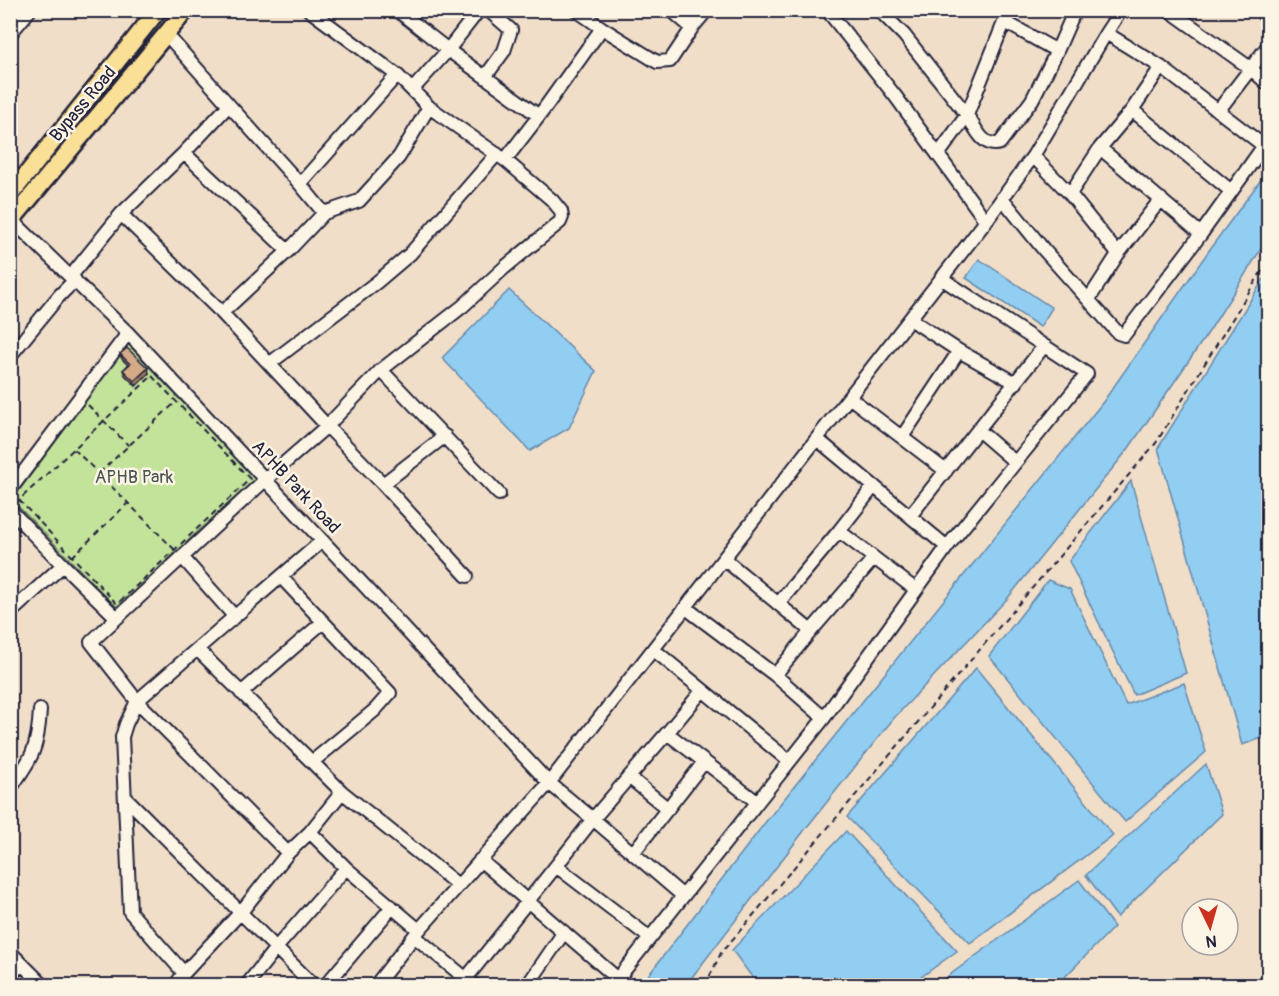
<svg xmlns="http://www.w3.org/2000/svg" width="1279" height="996" font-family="Pangolin,sans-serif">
<rect width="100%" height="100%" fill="#f0dec9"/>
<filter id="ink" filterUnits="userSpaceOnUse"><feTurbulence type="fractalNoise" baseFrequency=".0167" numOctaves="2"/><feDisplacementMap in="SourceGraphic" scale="12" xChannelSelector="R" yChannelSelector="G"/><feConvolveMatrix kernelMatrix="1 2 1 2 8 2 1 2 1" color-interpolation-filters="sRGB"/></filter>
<g filter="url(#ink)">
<path fill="#c3e29a" stroke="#72826a" stroke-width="1.5" d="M128 344 255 479 116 607 12 500Z"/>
<path fill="#92cdf2" stroke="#6589a9" stroke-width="1.5" d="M1268 170V238L1210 330 1129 448 1007 599 894 718 807 827 686 985H641L764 824 1103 402 1215 242Z
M979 259 1052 308 1040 327 966 278Z
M1268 272V736L1242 745 1158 448Z
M509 290 596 371 569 428 530 451 442 358Z
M1131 481 1186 673 1134 695 1069 561Z
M1048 580 1070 589 1126 705 1184 683 1206 752 1125 822 989 656Z
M976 668 1113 835 970 943 847 817Z
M1206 764 1222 814 1117 917 1086 875Z
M846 831 957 951 910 985H758L732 950Z
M1079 880 1114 927 1057 985H936Z"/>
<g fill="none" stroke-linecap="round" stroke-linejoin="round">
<g stroke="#22223b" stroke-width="16">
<path id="minor" d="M309 10 397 75 429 107 505 160 552 200 561 211 562 217 560 222 504 268 463 306 381 370
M397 10 448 50 479 10
M576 10 602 28
M671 10 692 28
M827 10 896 97 986 221
M879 10 904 35 967 115 938 155
M1009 10 967 115C975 127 983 149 1000 143L1032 100 1057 51 1075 10
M1169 10 1250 68 1268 84
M1259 10 1268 18
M1005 22 1057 51
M1106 33 1161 67
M10 34 30 10
M167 35 229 105
M485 77 504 51 511 30 488 10
M413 89 448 50 539 116 602 28 657 62 670 61 692 28 707 10
M1132 110 1161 67 1264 146
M1218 111 1268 46
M1100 148 1132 110 1231 191
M184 153 288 251
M1033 156 1070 194 1118 254
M505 160 539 116
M300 184 397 75
M1070 194 1100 148 1201 234
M1002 198 1044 250 1118 333 1124 335 1201 234 1268 140
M324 213 359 201 399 157 429 107
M12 220 128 333 549 783 593 819 629 777 668 809
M71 276 121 214 184 153 229 105 300 184 324 213 288 251 222 313 121 214
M1089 299 1118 254 1161 199
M222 313 327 426 381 370 499 494
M910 319 959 351 1016 383
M10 356 59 296 75 280
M269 364 377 282 410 254 497 154
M849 397 946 471
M978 430 1015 462
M445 436 383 484 467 576
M902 437 959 351
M817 439 947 547
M874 486 839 531 916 590
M10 490 128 333
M10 510 63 565 117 618
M910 516 1044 346
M322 541 137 701 288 853 310 832 346 868 419 930
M182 557 235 617
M724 559 811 631 874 558
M281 577 390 693 375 710 312 762 342 792 458 885
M778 604 839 531
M686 608 775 675 824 718
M10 613 63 565
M10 642V643
M197 649 312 762
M654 650 789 761
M775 675 811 631
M702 691 667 733 757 802
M241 693 323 622
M629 777 667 733
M10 789C32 758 38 749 40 710
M125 797 314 986
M310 832 342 792
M633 853 704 762
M480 860 618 979
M414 936 475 986
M650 938 556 866 593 819 683 896
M10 952 44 986
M184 973 130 912 122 737 126 724 137 701 91 642 265 480 327 426 383 484
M10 976 21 964
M175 986 184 973 241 912 288 853
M246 986 276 948 346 868
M325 986 392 907
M375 986 419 930 549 783 986 221 1033 156 1106 33 1121 10
M460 986 556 866
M527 986 564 932
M612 986 824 718 947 547 1087 374 941 278"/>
</g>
<g stroke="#22223b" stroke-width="21">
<path id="major" d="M10 195 158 10
M10 222 186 10"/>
</g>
<path stroke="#22223b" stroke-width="2" stroke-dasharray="6 4.5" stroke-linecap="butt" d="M152 376 250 479 117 604 19 500Z
M88 405 129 446
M74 449 174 549
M99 473 176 402
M72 557 128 503
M705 986 721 953 1156 443 1268 261"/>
<use href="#minor" stroke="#fcf5e5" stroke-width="12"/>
<use href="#major" stroke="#fadf96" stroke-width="16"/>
</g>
<path fill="#b79274" stroke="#22223b" stroke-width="1.5" d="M120 354 149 373 136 386 125 375 123 370 128 365 122 359Z"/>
<path fill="#95775e" stroke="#22223b" stroke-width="1.5" d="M148 368 149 373 136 386 134 381Z"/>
<path fill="#d5aa87" stroke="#22223b" stroke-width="1.5" d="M127 348 148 368 134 381 123 370 130 364 120 354Z"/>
</g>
<g text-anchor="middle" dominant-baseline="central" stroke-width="5" stroke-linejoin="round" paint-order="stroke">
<g font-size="18" fill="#22223b" stroke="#fcf5e5">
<text transform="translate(83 104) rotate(-50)">Bypass Road</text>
<text transform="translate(296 487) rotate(47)">APHB Park Road</text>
</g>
<g font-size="18" fill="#4a5253" stroke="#fcf5e5">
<text x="134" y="477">APHB Park</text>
</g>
</g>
<rect width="1279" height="996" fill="none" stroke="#fcf5e5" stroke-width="36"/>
<rect x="18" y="18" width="1243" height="960" fill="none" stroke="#22223b" stroke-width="2" filter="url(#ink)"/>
<g transform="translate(1210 927) rotate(175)"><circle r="28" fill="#fcf5e5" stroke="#a5a1a1" stroke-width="1.5"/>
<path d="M0-4.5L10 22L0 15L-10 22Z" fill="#c8321e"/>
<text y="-9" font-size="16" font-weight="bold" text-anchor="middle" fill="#22223b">N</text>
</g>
</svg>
